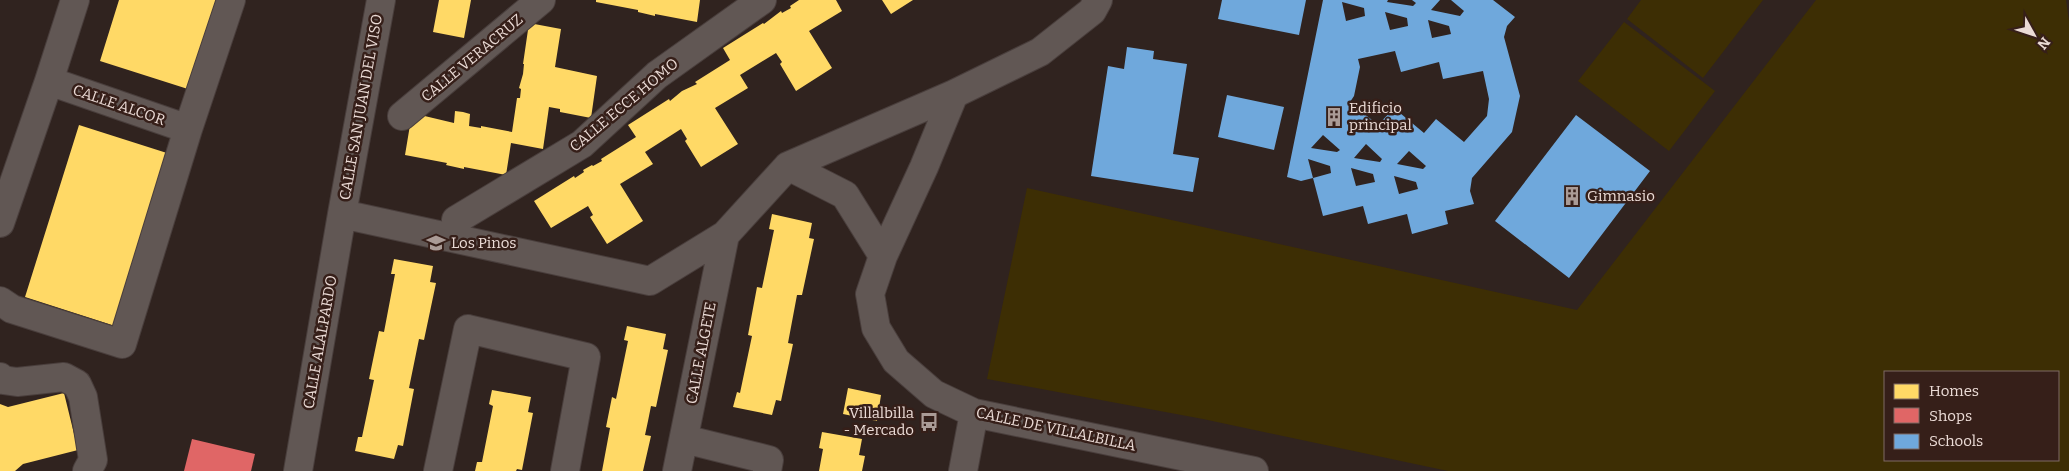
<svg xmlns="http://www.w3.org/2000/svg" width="2069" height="471" font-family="Bitter,serif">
<rect width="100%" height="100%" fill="#30231f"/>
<path fill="#3d2e04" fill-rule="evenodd" d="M1641 0H1763L1703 78 1627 19Z
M1816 0H2066L2069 21V471H1448L1203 419 987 379 1027 188 1577 310ZM1885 372H2058V460H1885Z
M1624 22 1715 91 1669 151 1578 81Z"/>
<path fill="#ffd966" d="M119 0H219L191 90 100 61Z
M439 0H471L464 38 433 32Z
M596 0H700L697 22 655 14V16L638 12V10L596 2Z
M799 0H836L842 11 809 31 832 68 796 91 780 64 782 62 776 53 740 75 748 88 715 108 738 144 701 167 685 141 687 139 681 129 645 152 653 164 620 184 643 221 607 244 590 217 593 215 588 206 551 228 534 201 574 176 575 178 584 172 583 170 592 165 593 166 602 161 601 159 636 137 628 125 669 99 670 101 682 91 697 84 695 82 730 60 723 48 763 23 764 24 781 11 782 13 791 8 790 6Z
M882 0H913L891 14Z
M529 23 561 29 555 67 597 76 591 118 560 112V109L549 107 543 149 511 143 506 175 464 167V169L446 165 447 163 405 155 412 113 454 123 455 111 463 112 470 114 469 126 481 128V126L512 132 517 98H520L521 89 519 88 523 74 524 64H523Z
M79 125 170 154 115 326 25 297Z
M772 214 812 223 809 238 814 239 802 295H797L788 343 793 344 781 401 776 400 772 415 733 407 737 392 740 393 752 336 748 335 757 287 762 288 774 230 769 229Z
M394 259 433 266 430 282 436 283 424 340 419 339 409 388 414 389 403 446 398 445 394 459 355 451 358 437H362L374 380 369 379 379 331 384 332 395 274H391Z
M627 326 666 334 663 349 668 350 656 407 651 406 648 421 645 435 651 436 643 471H602L610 428 606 427 612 397 616 399 628 341 624 340Z
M848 388 881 395 877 421 843 414Z
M492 390 531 397 528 412 533 413 522 470 517 469 516 471H475L477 462H482L493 406 489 404Z
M64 393 78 450 23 464 15 471H0V404L8 407Z
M822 432 862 439 859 455 865 456 862 471H819L823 449 819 448Z"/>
<path fill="#e06666" d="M192 439 255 454 251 471H184Z"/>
<path fill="#6fa8dc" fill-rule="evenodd" d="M1222 0H1306L1299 35 1218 19Z
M1323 0H1388L1387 2 1413 6 1416 3 1412 0H1440L1431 10 1460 16 1464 11 1451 0H1493L1515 17 1507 26 1504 37 1520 96 1512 132 1472 178 1470 191 1474 204 1445 211 1448 224 1412 234 1407 214 1368 224 1363 206 1323 216 1313 178 1301 181 1287 177ZM1342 2 1364 8 1365 16 1346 21ZM1385 12 1407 18 1408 26 1390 30ZM1428 20 1449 26 1451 34 1432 38ZM1395 51 1401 72 1439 62 1443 79 1483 71 1489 99 1487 116 1464 142 1436 119 1424 133 1394 108 1378 125 1350 102 1354 96 1360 67 1358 59ZM1323 135 1340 150 1337 152 1311 148ZM1366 144 1382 159 1380 162 1354 158ZM1409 151 1426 166 1423 169 1397 164ZM1308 159 1330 166 1331 173 1313 178ZM1351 168 1373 174 1375 182 1356 186ZM1394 176 1416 182 1418 189 1399 194Z
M1127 47 1154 51 1153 59 1187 64 1173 154 1199 158 1193 192 1091 176 1108 66 1124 69Z
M1227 95 1284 107 1274 150 1218 137Z
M1576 115 1650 171 1569 278 1495 221Z"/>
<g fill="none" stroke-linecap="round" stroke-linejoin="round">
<g stroke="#493e3c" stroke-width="30">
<path id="minor" d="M1098 0 1092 11 1040 52 954 94 924 167 883 256 870 294 876 328 896 361 934 394 974 413 1254 471
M49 81 188 129
M402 116 541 0
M788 166 954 94
M342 214 650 281 725 235 788 166 845 195 883 256
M456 220 582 144 657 75 762 0
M0 223 49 81 75 0
M0 301 12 309 122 344 188 129 231 0
M0 377 3 380 17 382 64 377 77 384 83 397 93 460 87 471
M684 439 769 460 767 471
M298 471 342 214 381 0
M438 471 468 329 586 357 565 471
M677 471 725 235
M963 471 974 413"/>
</g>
<use href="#minor" stroke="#615754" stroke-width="28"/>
</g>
<defs>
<g id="building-bare" transform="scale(1.5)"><path d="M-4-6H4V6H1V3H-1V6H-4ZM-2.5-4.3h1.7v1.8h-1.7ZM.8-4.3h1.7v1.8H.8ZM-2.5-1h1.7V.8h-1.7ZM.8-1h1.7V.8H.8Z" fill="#aa9b96" stroke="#361f19" stroke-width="2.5" paint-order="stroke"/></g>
<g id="school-bare" transform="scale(1.5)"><path d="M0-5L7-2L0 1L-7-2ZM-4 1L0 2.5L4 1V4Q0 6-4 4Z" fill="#aa9b96" stroke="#361f19" stroke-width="2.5" paint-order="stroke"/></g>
<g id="bus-bare" transform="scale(1.5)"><path d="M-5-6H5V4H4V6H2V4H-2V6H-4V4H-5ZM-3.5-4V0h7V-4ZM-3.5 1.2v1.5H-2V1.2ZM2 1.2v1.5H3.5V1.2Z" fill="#aa9b96" stroke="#361f19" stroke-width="2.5" paint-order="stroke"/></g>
</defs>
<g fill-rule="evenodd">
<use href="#building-bare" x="1334" y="117"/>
<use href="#building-bare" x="1572" y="196"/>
<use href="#school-bare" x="436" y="243"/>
<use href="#bus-bare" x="929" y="422"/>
</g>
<g text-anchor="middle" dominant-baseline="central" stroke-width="5" stroke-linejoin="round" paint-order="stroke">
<g font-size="15" fill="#ebdbd6" stroke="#361f19">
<text transform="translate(472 58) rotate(-40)">CALLE VERACRUZ</text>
<text transform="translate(119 105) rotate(19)">CALLE ALCOR</text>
<text transform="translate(624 105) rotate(-40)">CALLE ECCE HOMO</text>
<text transform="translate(361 107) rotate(-80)">CALLE SAN JUAN DEL VISO</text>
<text transform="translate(320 342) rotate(-80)">CALLE ALALPARDO</text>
<text transform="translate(701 353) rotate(-79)">CALLE ALGETE</text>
<text transform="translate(1056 429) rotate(12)">CALLE DE VILLALBILLA</text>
</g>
<g font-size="15" fill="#ebdbd6" stroke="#361f19" text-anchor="start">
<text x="1349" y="108">Edificio<tspan x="1349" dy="17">principal</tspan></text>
<text x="1587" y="196">Gimnasio</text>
<text x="451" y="243">Los Pinos</text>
<text x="914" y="413" text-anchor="end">Villalbilla<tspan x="914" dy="17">- Mercado</tspan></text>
</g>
</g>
<rect x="1884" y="371" width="175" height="90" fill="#361f19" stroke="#7e6a65"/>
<rect x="1894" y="384" width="25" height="15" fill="#ffd966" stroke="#7e6a65"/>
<text x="1929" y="396" font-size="15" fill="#ebdbd6">Homes</text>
<rect x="1894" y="408" width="25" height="15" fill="#e06666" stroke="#7e6a65"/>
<text x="1929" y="421" font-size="15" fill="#ebdbd6">Shops</text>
<rect x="1894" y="434" width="25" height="15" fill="#6fa8dc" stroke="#7e6a65"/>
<text x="1929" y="446" font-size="15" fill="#ebdbd6">Schools</text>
<g transform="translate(2034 35) rotate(130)" stroke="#361f19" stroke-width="4" paint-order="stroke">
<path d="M0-4L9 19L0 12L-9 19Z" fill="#ebdbd6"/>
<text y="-8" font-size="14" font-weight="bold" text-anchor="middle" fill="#ebdbd6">N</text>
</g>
</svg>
